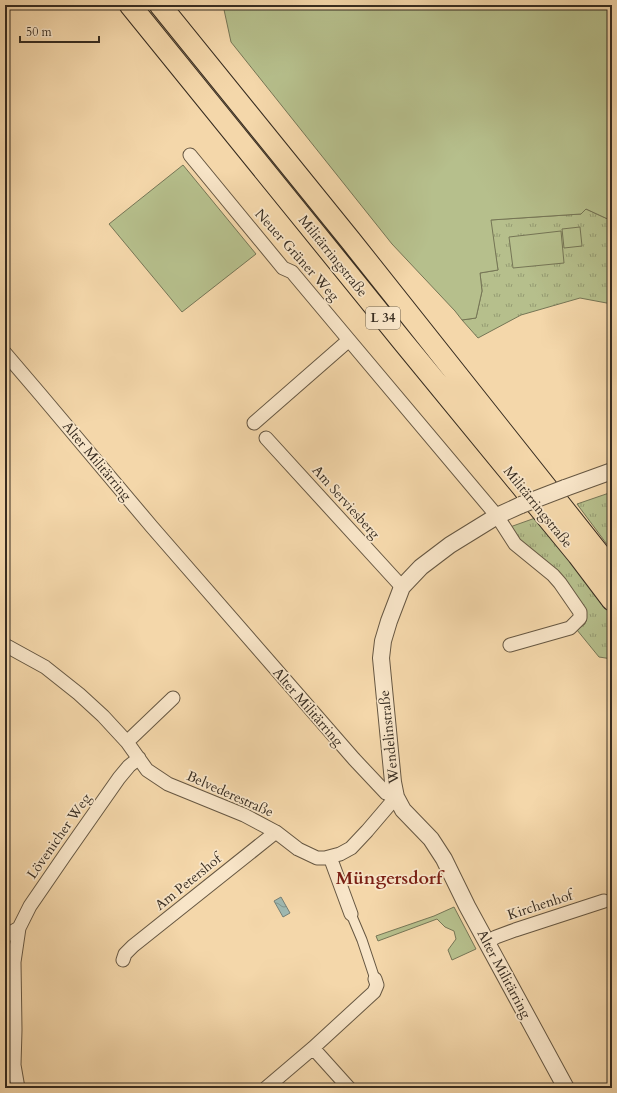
<svg xmlns="http://www.w3.org/2000/svg" width="617" height="1093" font-family="Cardo,serif">
<defs>
<pattern id="grass-tufts" width="24" height="20" patternUnits="userSpaceOnUse"><rect width="24" height="20" fill="#b6bf8c"/><path d="M3 7l-1-3M5 7V3M7 7l1-3M15 17l-1-3M17 17v-4M19 17l1-3" fill="none" stroke="#959b72"/></pattern>
<pattern id="water-waves" width="16" height="10" patternUnits="userSpaceOnUse"><rect width="16" height="10" fill="#9eb8b1"/><path d="M0 5q4-4 8 0t8 0" fill="none" stroke="#829690"/></pattern>
</defs>
<rect width="100%" height="100%" fill="#f4d7aa"/>
<filter id="stains"><feTurbulence type="fractalNoise" baseFrequency=".005" numOctaves="4"/><feColorMatrix values="0 0 0 0 .2 0 0 0 0 .09 0 0 0 0 .02 0 0 0 .5 -.17"/></filter>
<radialGradient id="worn" r=".72"><stop offset=".6" stop-color="#630" stop-opacity="0"/><stop offset="1" stop-color="#630" stop-opacity=".3"/></radialGradient>
<path fill="url(#grass-tufts)" stroke="#767656" d="M586 209 612 221V304L580 298 521 315 478 338 462 320 476 318 482 291 480 273 498 270 490 220 581 214Z
M612 492V551L577 504Z
M538 517 612 612V659L599 657 577 630 585 624 586 617 519 541 510 527Z"/>
<path fill="#b6bf8c" stroke="#767656" d="M223 5H612V221L586 209 581 214 491 220 498 270 480 273 482 291 476 318 462 320 455 311 392 244 231 42Z
M183 165 256 254 182 312 109 224Z
M580 227 582 246 564 248 562 229Z
M561 231 564 263 513 268 509 237Z
M454 907 476 949 452 960 448 950 456 939 454 931 445 927 437 919 378 941 376 936 434 916Z"/>
<path fill="url(#water-waves)" stroke="#758077" d="M281 897 290 913 283 917 274 901Z"/>
<g fill="none" stroke-linecap="round" stroke-linejoin="round">
<g stroke="#665742" stroke-width="11">
<path id="pedestrian" d="M351 914 362 940 375 979"/>
</g>
<g stroke="#665742" stroke-width="15">
<path id="minor" d="M190 155 283 268 292 272 349 340 497 516 515 544 553 575 560 583 580 612V618L570 628 510 645
M5 353 40 394 152 527 354 759 386 793 396 797 367 831 351 848 340 854 325 858H317L298 849 276 832 244 815 168 784 147 770 127 742 103 716 79 694 45 667 5 645
M254 423 349 340
M266 438 402 587
M127 742 173 698
M330 857 351 914
M5 936 19 928
M487 942 496 937 515 930 604 901
M123 960 125 954 133 946 276 832
M313 1048 349 1088
M18 1088 14 1065 15 1030 14 962 19 928 30 906 65 855 119 778 129 766 139 758
M266 1088 313 1048 374 992 377 985 375 979"/>
</g>
<g stroke="#665742" stroke-width="18">
<path id="tertiary" d="M565 488 612 471
M521 505 497 516 450 545 421 567 402 587 389 621 383 641 381 658 393 782 396 797 403 810 431 839 444 859 467 906 566 1088"/>
</g>
<g stroke="#372c20" stroke-width="23">
<path id="trunk" d="M130 5 404 343 578 555 612 600
M160 5 351 241 612 570"/>
</g>
<use href="#pedestrian" stroke="#f8e5c8" stroke-width="9"/>
<use href="#minor" stroke="#f8e5c8" stroke-width="13"/>
<use href="#tertiary" stroke="#f8e5c8" stroke-width="16"/>
<use href="#trunk" stroke="#f4d7aa" stroke-width="21"/>
<g stroke="#665742" stroke-width="18" stroke-linecap="butt">
<path id="tertiary-bridge" d="M521 505 565 488"/>
</g>
<use href="#tertiary-bridge" stroke="#f8e5c8" stroke-width="16"/>
</g>
<g text-anchor="middle" dominant-baseline="central" stroke-width="3.5" stroke-linejoin="round" paint-order="stroke">
<rect fill="#f8e5c8" stroke="#716452" stroke-width="1" x="366" y="307" width="34" height="22" rx="3"/>
<g font-size="13" font-weight="bold" fill="#372c20">
<text x="383" y="318">L 34</text>
</g>
<g font-size="14" fill="#372c20" stroke="#f8e5c8">
<text transform="translate(297 255) rotate(48)">Neuer Grüner Weg</text>
<text transform="translate(333 256) rotate(51)">Militärringstraße</text>
<text transform="translate(97 461) rotate(50)">Alter Militärring</text>
<text transform="translate(346 502) rotate(48)">Am Serviesberg</text>
<text transform="translate(538 507) rotate(51)">Militärringstraße</text>
<text transform="translate(308 707) rotate(49)">Alter Militärring</text>
<text transform="translate(389 737) rotate(-96)">Wendelinstraße</text>
<text transform="translate(230 794) rotate(24)">Belvederestraße</text>
<text transform="translate(59 836) rotate(-55)">Lövenicher Weg</text>
<text transform="translate(188 882) rotate(-39)">Am Petershof</text>
<text transform="translate(540 905) rotate(-18)">Kirchenhof</text>
<text transform="translate(504 974) rotate(62)">Alter Militärring</text>
</g>
<g font-size="18" font-weight="bold" fill="#7a1f14" stroke="#f8e5c8">
<text x="389" y="878">Müngersdorf</text>
</g>
</g>
<rect width="617" height="1093" fill="none" stroke="#f4d7aa" stroke-width="20"/>
<rect x="6" y="6" width="605" height="1081" fill="none" stroke="#372c20" stroke-width="2"/>
<rect x="10" y="10" width="597" height="1073" fill="none" stroke="#372c20"/>
<path d="M20 36v6h79v-6" fill="none" stroke="#372c20" stroke-width="2"/>
<text x="26" y="36" font-size="12" fill="#372c20" stroke="#f8e5c8" stroke-width="3" paint-order="stroke">50 m</text>
<rect width="100%" height="100%" filter="url(#stains)"/>
<rect width="100%" height="100%" fill="url(#worn)"/>
</svg>
